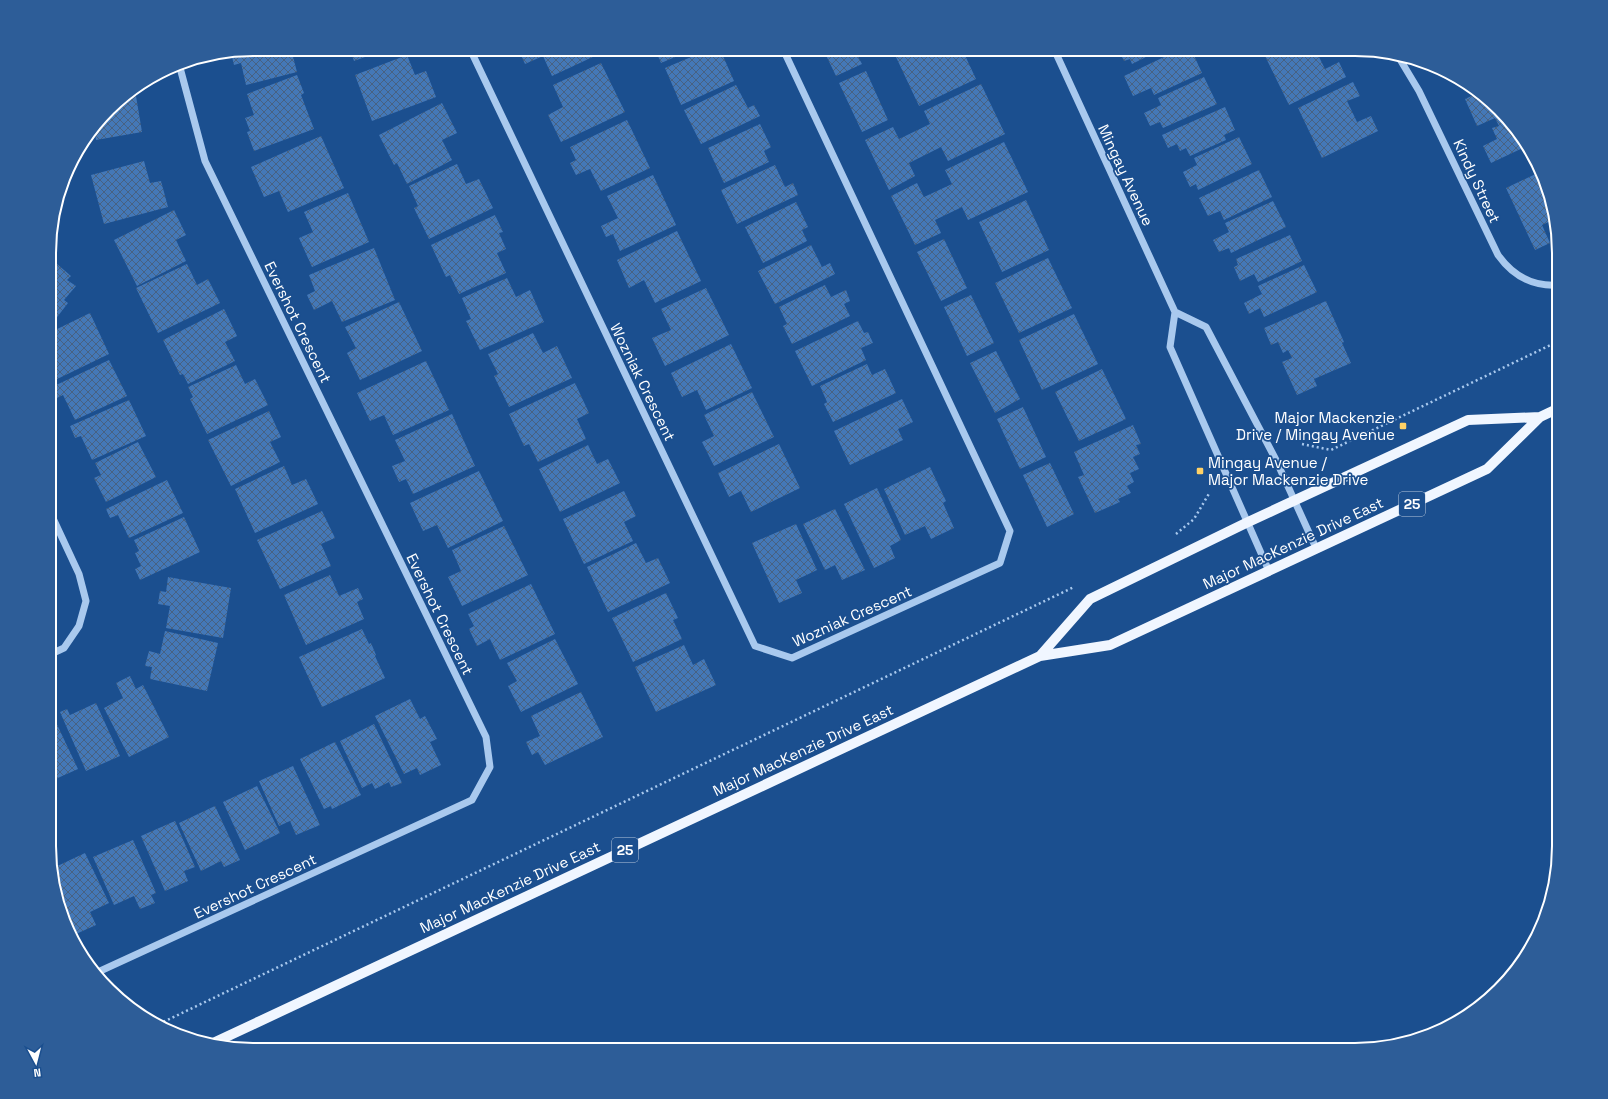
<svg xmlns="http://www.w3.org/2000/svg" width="1608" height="1099" font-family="'Space Grotesk',sans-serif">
<defs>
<pattern id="building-cross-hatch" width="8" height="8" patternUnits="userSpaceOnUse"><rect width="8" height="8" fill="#4478b7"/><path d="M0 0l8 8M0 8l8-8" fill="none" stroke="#486282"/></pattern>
</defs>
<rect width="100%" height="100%" fill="#1b4f8f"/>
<path fill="url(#building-cross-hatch)" d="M253 49H291L297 72 246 85 241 63 234 65 231 53Z
M350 49H387L354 61Z
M518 49H594L597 55 552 76 543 56 525 64Z
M655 49H694L661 63Z
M710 49H726L728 54 723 56 734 81 681 105 665 68Z
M823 49H858L855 51 862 64 836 76Z
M912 49H962L976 79 919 106 896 57Z
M1118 49H1162L1132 64 1130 59 1124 61Z
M1181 49H1191L1202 73 1154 95 1151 88 1133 96 1124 76Z
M1277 49H1315L1325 69 1339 62 1346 77 1289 105 1265 56Z
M407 55 415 75 426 71 436 97 372 121 355 75Z
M601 63 625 112 561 142 548 115 563 107 553 85Z
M866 71 888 120 862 132 839 83Z
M297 75 304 93 301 95 314 129 254 151 247 132 250 131 245 118 254 115 247 94Z
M1204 77 1217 104 1163 128 1160 122 1150 126 1144 113 1161 105 1158 98Z
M1353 82 1360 96 1347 101 1357 122 1371 116 1378 131 1322 158 1298 108Z
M981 84 1005 134 948 161 941 147 909 163 915 176 889 190 865 140 893 127 899 139 930 124 924 111Z
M736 85 748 108 754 105 760 116 701 144 684 110Z
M135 90 142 132 96 140 95 131 118 100Z
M1480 92 1527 146 1491 163 1483 146 1497 139 1492 128 1499 126 1495 118 1477 126 1465 99Z
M442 103 457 133 442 140 452 160 407 184 397 163 394 165 379 135Z
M1225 107 1235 130 1224 135 1226 140 1190 156 1186 148 1180 151 1177 144 1168 148 1162 135Z
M627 120 650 168 601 191 590 169 576 175 570 163 576 160 570 147Z
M760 124 771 147 764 151 769 162 724 183 708 148Z
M321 136 344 188 288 212 279 191 264 197 251 167Z
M1239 137 1252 164 1198 190 1196 184 1190 187 1183 172 1197 165 1194 158Z
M1004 142 1028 192 968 220 962 207 935 220 941 233 915 245 891 196 917 183 924 197 952 184 945 170Z
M144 161 150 183 161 181 168 207 104 224 91 175Z
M457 164 466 184 479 179 493 208 429 239 414 208 418 206 409 186Z
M775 165 785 187 793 183 798 195 737 224 721 190Z
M1259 170 1272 197 1224 220 1220 211 1208 216 1199 198Z
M1540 172 1552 200 1555 219 1542 225 1550 243 1535 250 1506 188Z
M653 175 676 225 620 251 613 234 606 237 601 226 618 218 607 196Z
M348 193 369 242 312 267 299 238 313 232 304 212Z
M1026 200 1049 250 1002 272 979 222Z
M1273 201 1286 227 1231 253 1229 248 1219 252 1213 240 1229 232 1225 223Z
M796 202 808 227 802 230 807 241 763 263 745 227Z
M174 210 186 235 176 240 186 261 137 286 114 240Z
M495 215 503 232 499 233 506 249 497 253 506 273 459 294 450 275 446 277 431 245Z
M677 231 701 281 655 303 644 280 629 288 617 260Z
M1290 235 1302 261 1258 282 1254 274 1240 281 1234 267 1238 265 1236 259Z
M944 239 967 288 941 301 917 252Z
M811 245 822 267 830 263 835 274 775 304 758 271Z
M374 248 395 300 342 322 332 301 314 310 307 295 315 291 309 275Z
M1048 258 1072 308 1019 333 995 283Z
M57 264 71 276 67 280 76 286 64 300 68 303 51 325V267L53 269Z
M187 264 197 285 208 279 220 303 158 333 136 288Z
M1304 265 1317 292 1264 317 1260 308 1249 314 1244 303 1262 294 1258 286Z
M507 278 516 297 530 290 544 322 480 350 466 321 471 319 462 298Z
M825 285 831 297 846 290 850 301 844 304 850 316 792 344 783 326 787 324 779 307Z
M706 288 729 335 665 366 652 338 671 330 661 309Z
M971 295 994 343 967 356 944 307Z
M1326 301 1344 342 1342 343 1351 363 1314 379 1317 386 1297 395 1282 362 1292 358 1288 350 1283 353 1278 342 1271 345 1264 328Z
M399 302 422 351 360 380 347 353 356 348 345 327Z
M224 309 237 336 225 342 235 361 188 384 183 374 180 375 163 340Z
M90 313 109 354 51 382V332Z
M1074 314 1098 364 1042 390 1019 340Z
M858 321 864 333 868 332 873 343 861 348 866 360 812 386 795 351Z
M533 333 543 353 557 346 572 378 509 407 494 376 498 374 488 354Z
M731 344 752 388 706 410 697 390 682 397 671 373Z
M996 351 1020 399 995 413 970 363Z
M109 360 127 396 75 420 63 395 57 398 52 387Z
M426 361 449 410 393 435 384 415 370 421 357 393Z
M867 364 872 375 885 369 896 393 833 422 824 404 827 402 820 386Z
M236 365 245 384 255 379 268 405 207 434 190 399 193 397 188 387Z
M1102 369 1126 419 1079 441 1055 392Z
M575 383 589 413 577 419 586 439 538 462 529 444 524 446 509 414Z
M752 392 774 437 714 466 702 442 714 436 704 415Z
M902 399 913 422 898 429 903 440 850 465 834 431Z
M129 400 146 436 92 460 81 436 75 438 70 426Z
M1023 407 1046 457 1020 469 997 419Z
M269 411 281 437 270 442 280 462 231 486 208 440Z
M452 414 475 466 413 494 406 479 399 482 392 466 405 461 395 440Z
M1133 425 1141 444 1136 445 1140 454 1133 457 1139 469 1130 473 1134 482 1127 486 1131 493 1118 499 1120 502 1095 513 1078 477 1084 475 1074 452Z
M138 442 156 477 106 502 94 478 101 475 95 463Z
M779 444 800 488 751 512 741 491 729 497 718 473Z
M588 445 597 464 608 459 620 483 560 512 539 469Z
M1050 463 1074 514 1047 527 1023 475Z
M284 466 292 485 306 479 318 504 255 533 235 489Z
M930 467 946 501 943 503 954 528 931 539 925 526 905 535 884 489Z
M479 471 503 521 448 548 437 525 423 531 410 503Z
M167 480 183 513 129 538 118 515 110 518 106 509Z
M877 488 901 540 890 546 895 558 874 568 844 504Z
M624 491 636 516 624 522 633 541 584 564 563 519Z
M835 509 865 570 842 580 835 565 825 570 803 524Z
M322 511 335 538 321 544 331 566 280 589 257 540Z
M184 517 200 552 140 580 135 569 141 566 135 553 139 551 134 540Z
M796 524 817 570 796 580 802 593 779 603 752 543Z
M504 526 528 575 462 606 448 577 461 571 452 550Z
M636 543 646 563 658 558 670 583 608 612 587 567Z
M330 575 339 596 358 588 363 599 357 602 364 619 306 645 284 595Z
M168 577 231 588 223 638 166 628 170 606 158 604 160 591 166 592Z
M531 584 555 634 500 660 490 639 477 646 469 629 474 626 468 614Z
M666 593 678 618 673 620 682 639 633 662 612 618Z
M362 629 369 644 371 643 376 655 375 656 385 678 322 707 299 657Z
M165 631 218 643 207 691 150 679 152 667 145 666 149 651 160 654Z
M555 639 578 684 521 712 508 686 517 681 507 663Z
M684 645 693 665 704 659 716 685 656 712 635 667Z
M130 676 136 689 143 685 169 737 129 757 104 708 123 698 116 683Z
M581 692 603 737 545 765 538 752 532 755 526 742 540 736 531 716Z
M410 699 420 719 425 716 437 739 430 742 441 765 420 775 417 768 404 774 375 716Z
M96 703 120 756 86 771 60 712 67 709 70 715Z
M53 716 78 769 51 781V717Z
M374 724 402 783 391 787 389 782 375 789 372 783 362 788 340 741Z
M335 742 361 795 332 809 331 806 324 809 300 759Z
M293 766 320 825 296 835 290 821 279 826 259 781Z
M257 786 280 833 245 850 223 802Z
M215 806 240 860 224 867 221 861 201 871 179 823Z
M175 821 195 867 184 871 188 881 165 891 141 836Z
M133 840 156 893 151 895 155 903 140 909 134 896 114 905 93 857Z
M85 853 109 903 90 912 96 925 76 934 61 902 51 869Z"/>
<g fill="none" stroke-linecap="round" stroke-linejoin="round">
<path stroke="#a9c9ee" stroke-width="2.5" stroke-dasharray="2 3" stroke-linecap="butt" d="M1302 444 1331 450 1559 341
M1176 534 1194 519 1210 492
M159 1024 1074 587"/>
<path stroke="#a9c9ee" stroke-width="7" d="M470 49 755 646 792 658 1000 563 1010 531 783 49
M1054 49 1175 312 1170 347 1269 571
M1398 56 1419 91 1498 255C1513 276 1532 287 1559 285
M1175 312 1206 327 1276 460 1316 548
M51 514 79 574 86 601 79 626 64 648 51 654
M98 972 472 800 490 767 486 737 205 161 179 64"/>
<path stroke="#f0f6ff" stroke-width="10" d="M1040 656 1090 599 1246 523 1468 420 1540 417
M211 1044 1040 656 1110 645 1487 469 1540 417 1559 408"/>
</g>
<g fill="#ffd166" stroke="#1b4f8f" stroke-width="1.5">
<rect x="1399" y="422" width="8" height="8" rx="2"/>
<rect x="1196" y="467" width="8" height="8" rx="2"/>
</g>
<g text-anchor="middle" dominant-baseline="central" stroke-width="3.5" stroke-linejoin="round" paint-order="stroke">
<g fill="#1b4f8f" stroke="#bbcadd" stroke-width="1">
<rect x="1399" y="492" width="26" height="24" rx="3"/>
<rect x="612" y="838" width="26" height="24" rx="3"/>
</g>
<g font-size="14" font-weight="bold" fill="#fff">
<text x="1412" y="504">25</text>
<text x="625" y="850">25</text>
</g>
<g font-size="15" fill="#fff" stroke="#1b4f8f">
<text transform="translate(1126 175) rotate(65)">Mingay Avenue</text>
<text transform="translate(1477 181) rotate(65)">Kindy Street</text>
<text transform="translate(298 322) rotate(64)">Evershot Crescent</text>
<text transform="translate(643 382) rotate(64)">Wozniak Crescent</text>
<text transform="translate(1293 543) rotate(-25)">Major MacKenzie Drive East</text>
<text transform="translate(440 614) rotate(64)">Evershot Crescent</text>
<text transform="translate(852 616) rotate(-24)">Wozniak Crescent</text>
<text transform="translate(803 750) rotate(-25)">Major MacKenzie Drive East</text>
<text transform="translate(255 886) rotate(-25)">Evershot Crescent</text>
<text transform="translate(510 887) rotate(-25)">Major MacKenzie Drive East</text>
</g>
<g font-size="15" fill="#fff" stroke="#1b4f8f" text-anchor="end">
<text x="1395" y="417">Major Mackenzie<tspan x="1395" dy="17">Drive / Mingay Avenue</tspan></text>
<text x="1208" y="462" text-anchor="start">Mingay Avenue /<tspan x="1208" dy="17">Major Mackenzie Drive</tspan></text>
</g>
</g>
<path d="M0 0H1608V1099H0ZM253 56H1355A197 197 0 0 1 1552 253V846A197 197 0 0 1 1355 1043H253A197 197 0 0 1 56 846V253A197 197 0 0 1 253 56Z" fill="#2d5d98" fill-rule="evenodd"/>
<path fill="none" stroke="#fff" stroke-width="2" d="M253 56H1355A197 197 0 0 1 1552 253V846A197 197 0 0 1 1355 1043H253A197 197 0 0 1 56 846V253A197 197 0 0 1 253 56Z"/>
<g transform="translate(36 1063) rotate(173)" stroke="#1b4f8f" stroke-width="3" paint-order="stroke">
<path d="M0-3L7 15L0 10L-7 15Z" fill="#ffffff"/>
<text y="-6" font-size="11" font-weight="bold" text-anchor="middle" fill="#ffffff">N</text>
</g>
</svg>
